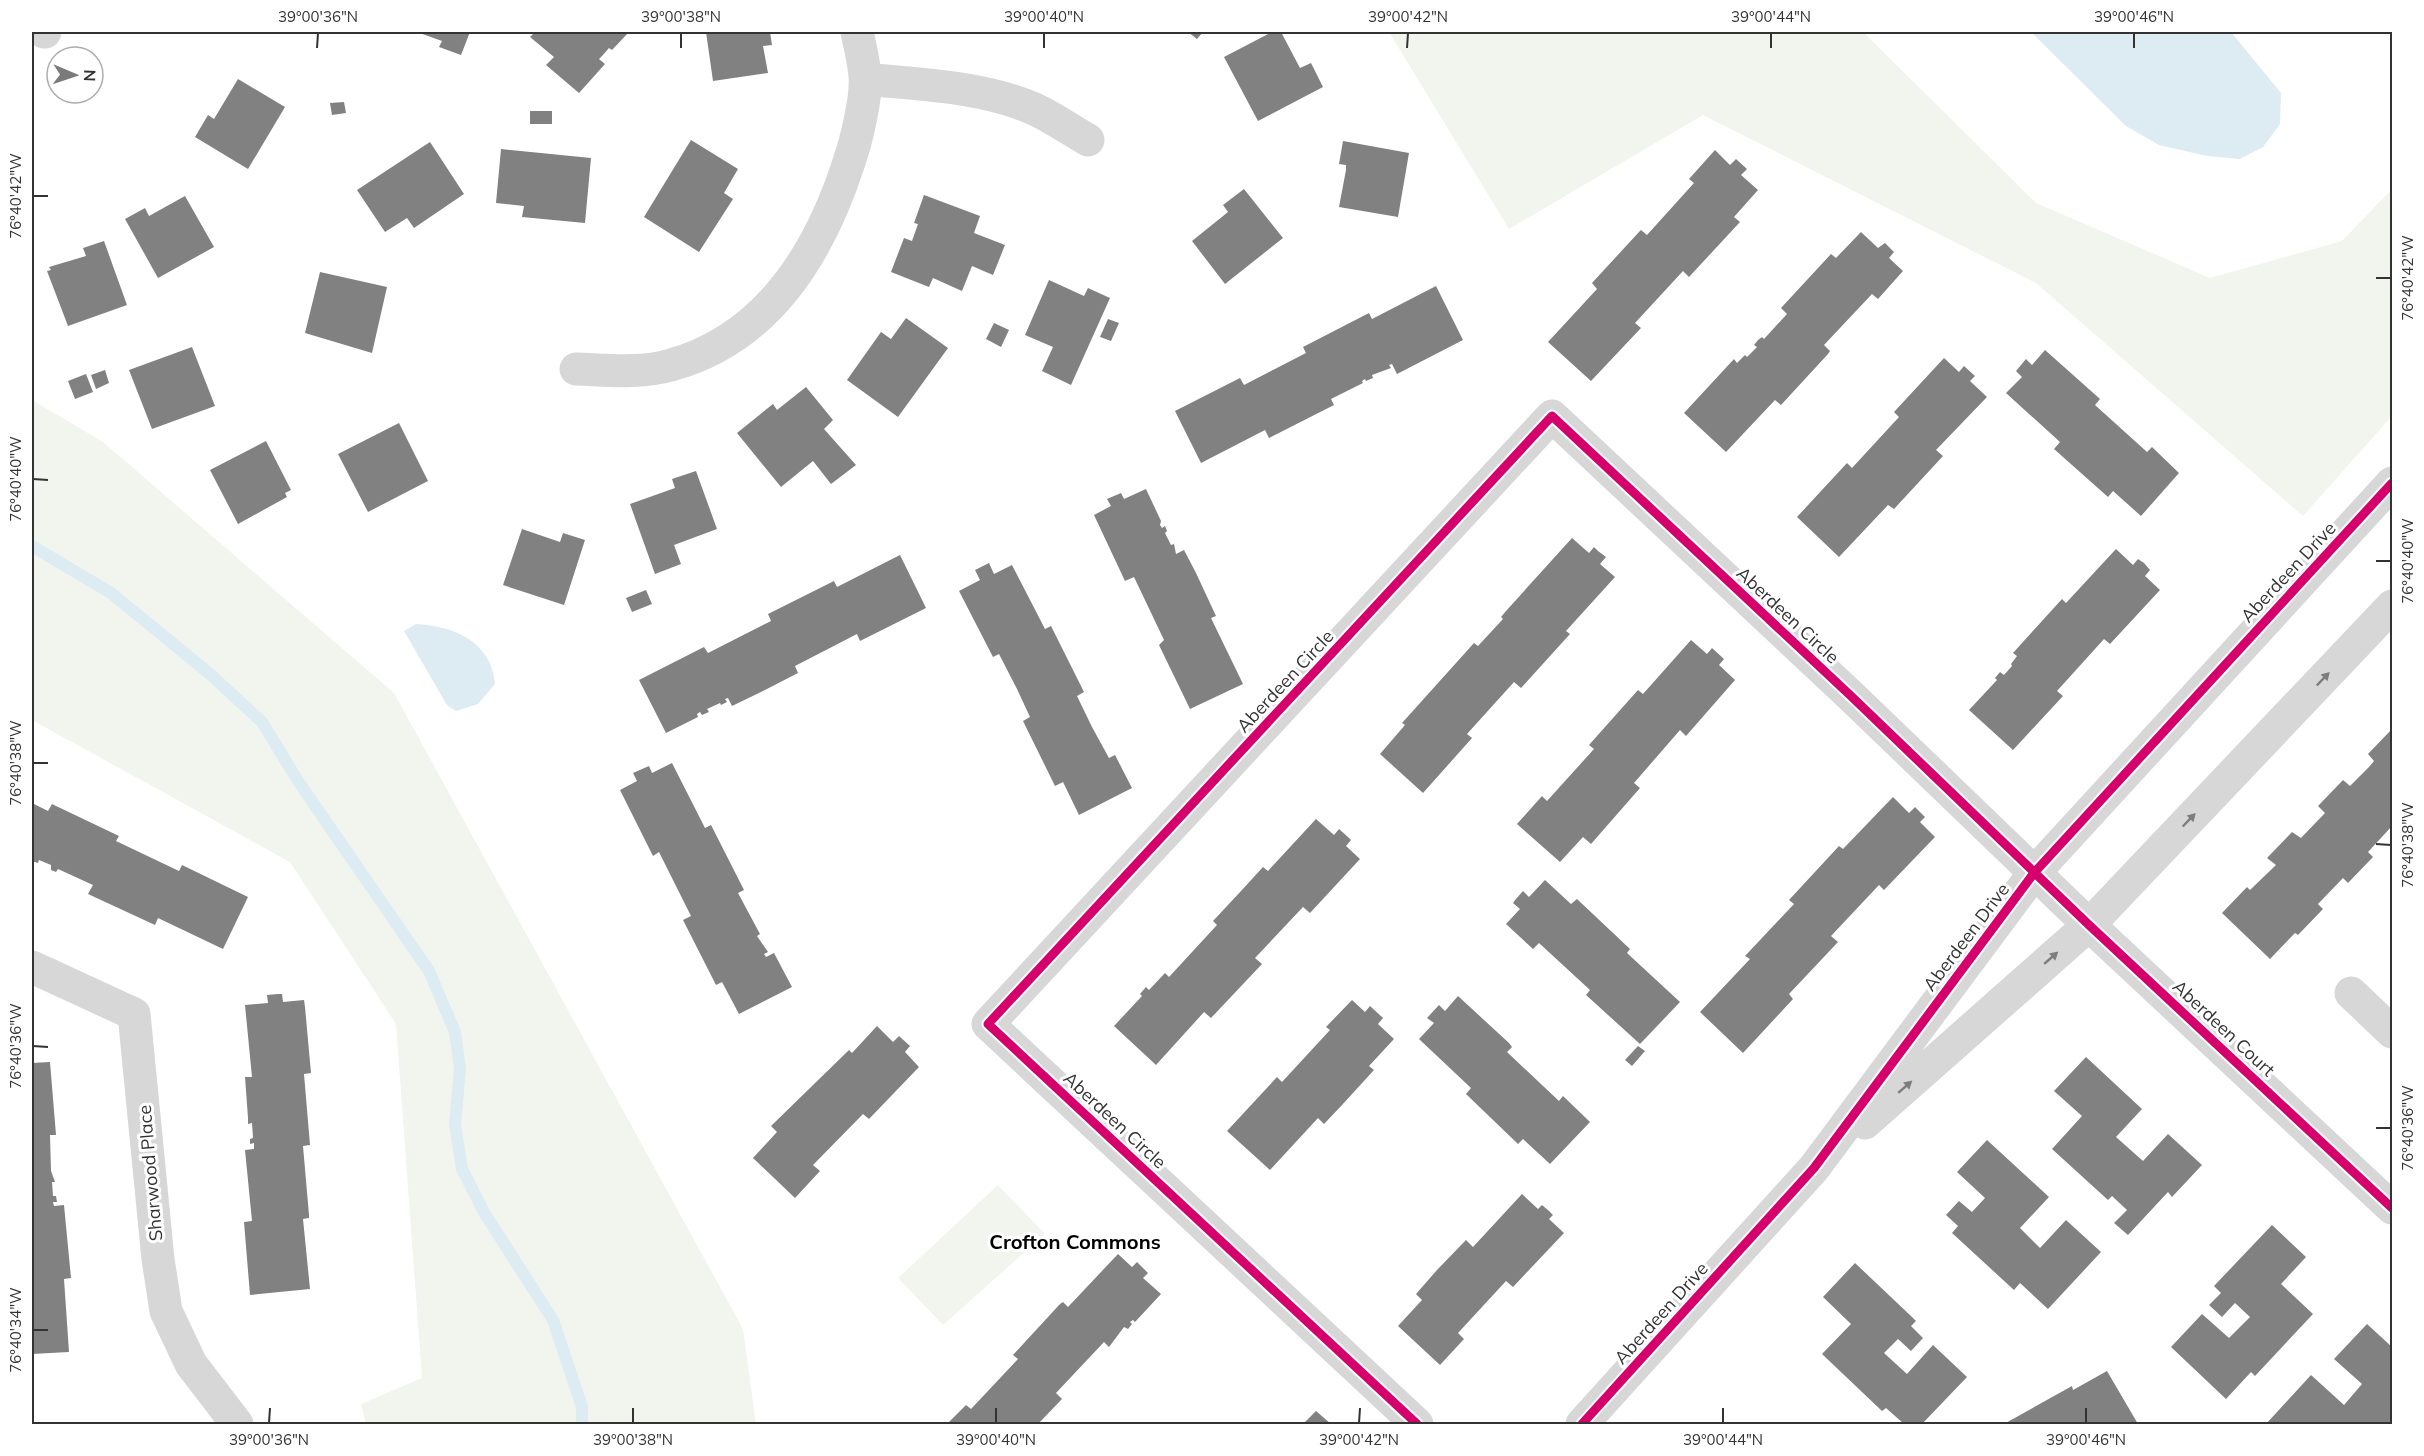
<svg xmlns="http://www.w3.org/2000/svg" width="2424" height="1456" font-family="Mulish,sans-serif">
<rect width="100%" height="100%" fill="#fff"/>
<path fill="#f1f5ed" d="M1389 32H1863L2036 203 2210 278 2342 241 2392 189V416L2303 516 2036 283 1703 115 1509 229Z
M32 400 103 442 394 693 743 1329 756 1424H366L361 1404 422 1378 396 1024 290 862 32 720Z
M998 1185 1045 1234 943 1325 898 1278Z"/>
<path fill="#ddebf3" d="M2031 32H2231L2281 93 2280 124 2263 147 2240 159 2207 156 2159 145 2126 126Z
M416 624C454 626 492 642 495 684L478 704 456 711 447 705 404 631Z"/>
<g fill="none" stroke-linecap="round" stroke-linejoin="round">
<path stroke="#ddebf3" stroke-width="12" d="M32 546 111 593 210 674 262 722 298 781 429 971 455 1032 460 1069 455 1124 462 1169 485 1214 553 1320 582 1407V1424"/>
</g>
<path fill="#818181" d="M417 32H470L461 55 439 47 442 41Z
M535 32H629L612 50 609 48 602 56 599 59 605 64 579 93 546 65 554 57 530 37Z
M706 32H770L772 45 763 46 768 73 713 81Z
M1188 32H1203L1197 39Z
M1272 32H1281L1300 68 1311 63 1323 87 1258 121 1224 57Z
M238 79 285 107 248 169 195 137 208 115 214 119Z
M344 102 346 113 332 115 330 103Z
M530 111H552V124H530Z
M691 140 738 169 724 193 733 199 699 252 644 217Z
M1343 141 1409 153 1398 217 1339 207 1346 170V165L1339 164Z
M430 142 464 194 414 228 407 218 385 232 357 190Z
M501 149 591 158 585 223 522 217 524 206 496 203Z
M1715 150 1730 165 1736 159 1747 169 1741 175 1758 190 1734 217 1740 222 1689 277 1683 271 1635 323 1641 328 1591 381 1548 342 1597 289 1592 283 1639 232 1641 230 1647 235 1694 183 1689 179Z
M1244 189 1283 238 1225 284 1192 241 1228 212 1223 205Z
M924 195 980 216 974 233 1005 245 993 275 972 266 962 291 933 278 929 287 891 272 904 238 912 241 918 224 914 223Z
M185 196 214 247 158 278 125 219 145 208 149 216Z
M1861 232 1878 248 1885 243 1894 252 1889 258 1903 271 1878 299 1872 294 1824 345 1830 351 1828 354 1781 405 1775 400 1726 452 1684 413 1734 359 1737 363 1745 355 1747 357 1757 347 1754 345 1758 340 1762 337 1764 339 1787 314 1781 308 1831 254 1836 258Z
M104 241 127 305 68 326 47 271 51 270 49 267 86 256 83 248Z
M320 272 387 287 372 353 305 333Z
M1049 280 1084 296 1088 288 1110 298 1071 385 1042 371 1053 347 1025 335Z
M1436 286 1463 340 1397 374 1392 364 1389 365 1391 368 1372 375 1373 378 1366 381 1365 379 1362 381 1363 383 1331 399 1334 405 1269 438 1265 430 1201 463 1175 411 1240 378 1244 385 1306 353 1303 347 1369 313 1372 319Z
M906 318 948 348 898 417 847 380 881 332 891 339Z
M1108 319 1119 323 1111 341 1100 337Z
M994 323 1009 330 1001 347 986 339Z
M192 347 215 406 152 429 129 370Z
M2045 350 2100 399 2095 405 2147 452 2152 447 2179 473 2141 516 2113 491 2108 497 2054 449 2060 442 2006 393 2022 377 2016 371 2026 359 2032 365Z
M1944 358 1959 372 1964 366 1975 376 1970 381 1987 397 1936 450 1943 456 1894 509 1888 505 1839 557 1797 517 1847 463 1852 468 1899 417 1894 412Z
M105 370 109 383 96 389 91 375Z
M86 374 93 392 75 399 68 381Z
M806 387 833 420 824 429 856 465 831 484 813 461 781 487 737 433 773 404 777 410Z
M399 423 428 481 368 512 338 454Z
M266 441 291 490 285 493 287 497 238 524 210 470Z
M696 471 717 529 674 545 681 564 655 574 630 504 675 488 672 479Z
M1146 489 1161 521 1160 525 1162 528 1165 526 1167 531 1165 533 1171 545 1174 544 1176 554 1184 550 1196 573 1216 616 1211 618 1243 684 1190 709 1159 645 1164 640 1134 577 1125 581 1094 515 1111 506 1107 499 1121 493 1124 499Z
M522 529 560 542 563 533 585 540 564 605 503 585Z
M1572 538 1589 553 1594 547 1598 551 1606 557 1600 564 1615 577 1566 631 1570 634 1521 688 1514 682 1467 734 1472 738 1423 793 1380 754 1405 725 1402 723 1474 643 1478 646 1503 619 1501 617 1506 611Z
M2116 549 2133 565 2138 559 2144 563 2150 570 2145 576 2160 590 2110 644 2104 639 2057 691 2063 696 2013 750 1969 710 1997 680 1995 678 2000 672 2004 675 2012 666 2011 664 2017 656 2013 653 2062 599 2066 603Z
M900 555 926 608 860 641 857 634 795 666 798 673 761 692 732 706 728 698 725 699 727 702 721 705 720 703 707 709 709 712 702 715 700 712 697 714 698 717 666 733 639 680 704 647 708 653 771 621 768 614 834 581 837 587Z
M989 563 994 574 1012 565 1045 629 1051 626 1084 692 1077 696 1092 727 1109 758 1115 755 1132 788 1079 815 1063 782 1055 786 1023 721 1030 717 1017 689 999 654 993 657 959 591 980 580 975 570Z
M646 590 652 604 632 612 626 598Z
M1691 640 1707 654 1712 648 1724 659 1719 665 1735 680 1686 736 1680 730 1634 783 1640 788 1591 844 1583 837 1560 862 1517 824 1542 796 1547 801 1594 749 1589 745 1638 690 1643 694Z
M2392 729V826L2368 852 2373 857 2348 883 2343 878 2318 904 2323 909 2298 935 2295 933 2270 959 2222 913 2247 887 2250 890 2276 865 2267 858 2292 832 2301 838 2325 813 2318 806 2343 780 2350 786 2369 767 2374 761 2368 754Z
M672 763 705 828 711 825 744 890 738 893 760 934 757 936 768 952 764 954 766 957 774 953 792 987 739 1014 722 982 716 985 683 920 691 916 659 852 653 856 620 790 637 781 633 773 649 766 652 773Z
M1893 797 1909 813 1915 807 1925 817 1920 822 1935 837 1884 890 1879 885 1831 936 1838 942 1789 994 1793 999 1743 1053 1700 1012 1750 959 1745 956 1794 904 1789 900 1839 846 1843 849Z
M32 803 48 811 52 804 54 805 119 836 116 841 179 871 182 865 248 897 223 949 158 918 155 925 88 894 93 885 58 869 56 872 51 870V865L39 860 38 863 32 861Z
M1316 819 1334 835 1339 829 1348 837 1351 840 1346 846 1360 859 1310 913 1303 907 1255 958 1262 964 1211 1018 1204 1012 1156 1065 1114 1026 1142 996 1140 994 1146 987 1149 990 1165 973 1169 977 1217 925 1213 921 1241 891 1263 867 1268 871Z
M1545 880 1571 904 1577 899 1630 949 1627 953 1680 1002 1640 1044 1586 995 1590 990 1539 943 1533 949 1506 924 1520 909 1513 903 1516 899 1523 891 1529 897Z
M278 994H282L283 1002 304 1000 305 1007 311 1073 304 1074 310 1145 303 1146 309 1215V1218L303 1219 310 1289 250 1295 244 1222 252 1221 245 1150 254 1149V1143L250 1144V1139L253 1138 252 1123 248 1124V1118L245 1077H252L245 1005 268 1003 267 995Z
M1458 996 1509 1043 1512 1047 1507 1052 1559 1101 1563 1096 1590 1122 1550 1164 1523 1139 1518 1144 1466 1094 1471 1088 1419 1039 1434 1023 1427 1018 1439 1005 1445 1011Z
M1352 1000 1365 1012 1370 1006 1383 1018 1378 1024 1394 1039 1369 1066 1374 1070 1342 1105 1324 1124 1318 1118 1270 1170 1227 1131 1277 1077 1282 1082 1330 1030 1326 1027Z
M877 1026 893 1042 899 1036 910 1046 905 1052 919 1067 869 1119 863 1114 813 1165 820 1171 795 1198 753 1158 777 1132 771 1126 849 1050 852 1053Z
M1638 1046 1645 1051 1632 1066 1625 1060Z
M2086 1057 2142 1109 2116 1137 2143 1161 2168 1134 2202 1165 2172 1197 2168 1192 2128 1235 2114 1223 2127 1210 2112 1196 2108 1200 2052 1149 2082 1116 2054 1091Z
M50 1062 56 1135H50L51 1171 55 1182H52L53 1196H56L57 1202H53L54 1206 64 1205 71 1278 64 1279 69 1352 32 1354V1063Z
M1987 1140 2049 1197 2020 1228 2040 1248 2066 1220 2101 1252 2048 1309 2020 1283 2014 1290 1952 1233 1958 1226 1946 1215 1959 1201 1972 1212 1985 1198 1957 1172Z
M1522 1194 1538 1209 1542 1205 1549 1211 1553 1215 1549 1219 1564 1233 1513 1287 1506 1281 1458 1333 1464 1339 1440 1365 1398 1326 1422 1300 1416 1294 1437 1270 1466 1240 1473 1247Z
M2272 1225 2306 1257 2281 1284 2313 1314 2255 1376 2251 1372 2226 1399 2171 1347 2202 1314 2229 1338 2250 1317 2235 1303 2222 1317 2209 1305 2221 1293 2214 1286Z
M1118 1254 1132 1267 1137 1262 1148 1273 1143 1278 1161 1294 1135 1322 1133 1320 1130 1322 1132 1324 1128 1329 1124 1327 1109 1347 1104 1342 1056 1393 1062 1399 1038 1424H947L966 1405 971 1409 1018 1359 1013 1355 1060 1304 1063 1302 1068 1307Z
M1855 1263 1912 1317 1916 1321 1911 1326 1923 1338 1911 1351 1898 1339 1884 1353 1907 1374 1933 1345 1967 1377 1922 1424H1904L1886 1408 1882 1411 1822 1354 1851 1324 1823 1297Z
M2367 1324 2392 1347V1422L2390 1424H2266L2311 1375 2344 1405 2362 1384 2334 1359Z
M2107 1371 2138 1424H2004L2072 1386 2073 1390Z
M1316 1411 1331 1424H1303Z"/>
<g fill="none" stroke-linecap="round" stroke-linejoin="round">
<path stroke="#d7d7d7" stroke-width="33" d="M44 32H45
M866 79C921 85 980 86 1032 108 1051 116 1070 130 1088 140
M576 369C607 370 640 374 671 365 769 338 820 252 849 162 856 142 867 97 865 76 864 62 860 46 857 32
M32 967 134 1014 158 1259 166 1311 191 1364 237 1424
M2351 993 2392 1032
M1865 1123 2089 925 2392 606
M1417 1424 988 1024 1552 416 1851 696 2089 925 2392 1208
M1582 1424 1814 1168 2034 873 2392 483"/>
<g stroke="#fff" stroke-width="13">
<path id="cycleway" d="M1417 1424 988 1024 1552 416 1851 696 2089 925 2392 1208
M1582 1424 1814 1168 2034 873 2392 483"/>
</g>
<use href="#cycleway" stroke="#d6006c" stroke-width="9"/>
</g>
<defs><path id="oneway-solid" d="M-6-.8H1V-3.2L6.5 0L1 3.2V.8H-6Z" transform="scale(1.5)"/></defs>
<g fill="#7d7d7d">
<use href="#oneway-solid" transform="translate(2323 679) rotate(-46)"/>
<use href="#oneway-solid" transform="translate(2189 820) rotate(-46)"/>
<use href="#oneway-solid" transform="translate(2051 958) rotate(-41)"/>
<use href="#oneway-solid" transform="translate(1905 1087) rotate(-41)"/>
</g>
<path fill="none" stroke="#333" stroke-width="2" d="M317 48 318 33M681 48V33M1044 48V33M1407 48 1408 33M1771 48V33M2134 48V33M33 196H48M2376 278H2391M33 479 48 480M2376 561H2391M33 763H48M2376 844 2391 845M33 1046 48 1047M2376 1128H2391M33 1330H48M269 1423 270 1408M633 1423V1408M996 1423V1408M1359 1423 1360 1408M1723 1423V1408M2086 1423V1408"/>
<g text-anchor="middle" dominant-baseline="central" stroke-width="6" stroke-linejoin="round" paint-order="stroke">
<g font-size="18" fill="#333" stroke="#fff">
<text transform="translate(2288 572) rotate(-47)">Aberdeen Drive</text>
<text transform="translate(1788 615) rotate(43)">Aberdeen Circle</text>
<text transform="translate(1285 681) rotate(-47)">Aberdeen Circle</text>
<text transform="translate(1966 937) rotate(-53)">Aberdeen Drive</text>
<text transform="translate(2224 1028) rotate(43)">Aberdeen Court</text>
<text transform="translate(1115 1120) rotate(43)">Aberdeen Circle</text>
<text transform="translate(150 1173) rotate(-95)">Sharwood Place</text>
<text transform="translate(1661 1313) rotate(-48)">Aberdeen Drive</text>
</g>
<g font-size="20" font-weight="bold" fill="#000" stroke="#fff">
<text x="1075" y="1241">Crofton Commons</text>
</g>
</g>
<rect width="2424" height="1456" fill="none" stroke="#ffffff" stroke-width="66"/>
<g transform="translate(75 75) rotate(92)"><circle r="28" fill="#ffffff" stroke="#adadad" stroke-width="1.5"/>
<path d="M0-4.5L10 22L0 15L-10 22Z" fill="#7a7a7a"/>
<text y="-9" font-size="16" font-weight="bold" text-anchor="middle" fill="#333333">N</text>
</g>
<rect x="33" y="33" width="2358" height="1390" fill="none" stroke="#333" stroke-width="2"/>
<g font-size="15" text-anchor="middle" fill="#333">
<text x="318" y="22">39°00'36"N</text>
<text x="681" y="22">39°00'38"N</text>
<text x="1044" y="22">39°00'40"N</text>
<text x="1408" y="22">39°00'42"N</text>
<text x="1771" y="22">39°00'44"N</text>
<text x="2134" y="22">39°00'46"N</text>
<text transform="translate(16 196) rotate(-90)" y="5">76°40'42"W</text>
<text transform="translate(2408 278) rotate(-90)" y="5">76°40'42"W</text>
<text transform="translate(16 479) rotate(-90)" y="5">76°40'40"W</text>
<text transform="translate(2408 561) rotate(-90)" y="5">76°40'40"W</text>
<text transform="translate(16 763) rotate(-90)" y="5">76°40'38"W</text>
<text transform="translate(2408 845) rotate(-90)" y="5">76°40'38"W</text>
<text transform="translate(16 1046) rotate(-90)" y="5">76°40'36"W</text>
<text transform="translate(2408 1128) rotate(-90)" y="5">76°40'36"W</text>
<text transform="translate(16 1330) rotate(-90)" y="5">76°40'34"W</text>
<text x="269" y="1445">39°00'36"N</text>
<text x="633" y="1445">39°00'38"N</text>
<text x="996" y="1445">39°00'40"N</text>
<text x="1359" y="1445">39°00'42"N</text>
<text x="1723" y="1445">39°00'44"N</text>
<text x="2086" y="1445">39°00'46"N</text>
</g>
</svg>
